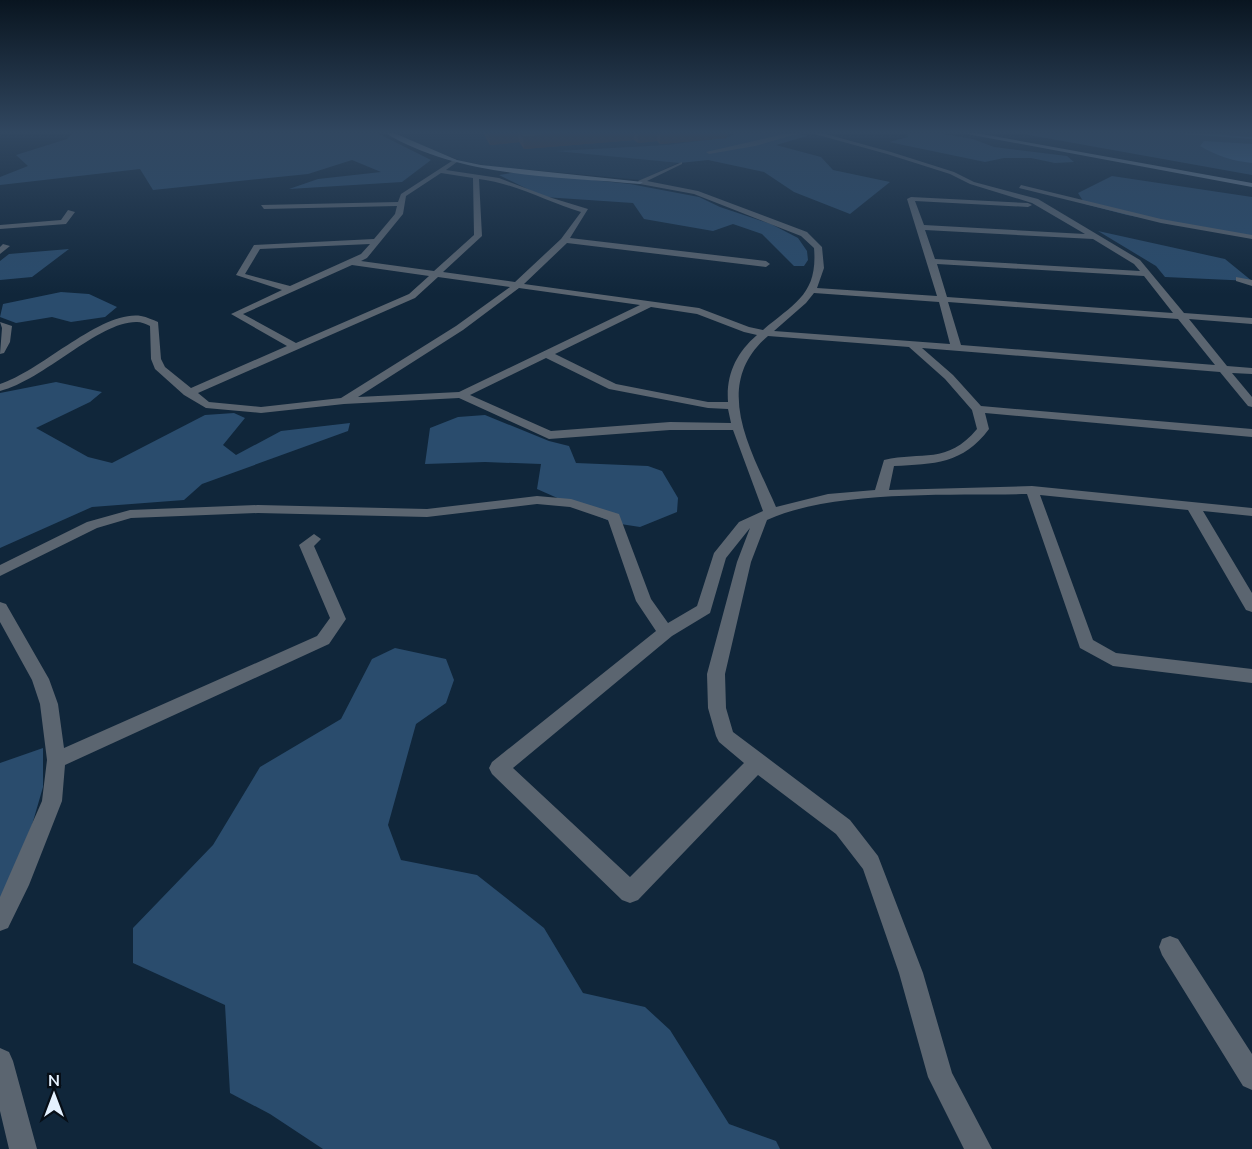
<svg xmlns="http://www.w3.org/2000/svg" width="1252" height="1149" font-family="'Nunito Sans',sans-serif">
<rect width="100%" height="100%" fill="#10263a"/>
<path fill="#17324b" d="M394 133H789L682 161 641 180 488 166 462 161 413 143Z"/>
<path fill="#2a4c6d" d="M73 133H377L431 160 402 182 289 189 318 179 381 172 352 160 308 174 153 190 140 169 0 185V177L28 166 16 155 67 139Z
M735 133H797L807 136 776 145 821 157 833 170 890 182 850 214 794 192 764 172 708 160 680 163 556 151 667 145 730 137Z
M907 133H937L973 139 994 147 1067 156 1074 162 1055 163 1031 158H1004L985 162 889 142 908 137Z
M1018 133H1252V175Z
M517 172 630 184 699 197 720 207 771 224 798 238 807 251 808 260 804 266H794L762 234 733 224 713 231 644 219 633 203 544 197 499 175Z
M1112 176 1252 197V238L1127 215 1085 204 1078 193Z
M1098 231 1225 259 1252 281 1165 277 1156 266Z
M69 249 32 277 0 280V261L9 254Z
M61 292 89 294 117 307 105 317 71 322 52 317 16 323 0 317 3 304Z
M56 382 102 392 90 402 36 428 88 457 112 463 205 415 234 413 245 418 223 445 236 455 281 431 350 423 348 431 202 484 184 500 92 507 0 548V393Z
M485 415 549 441 569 446 576 463 648 466 662 471 678 498 677 512 640 527 614 523 537 489 541 464 485 462 425 464 430 428 458 417Z
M395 648 446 659 454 680 446 703 416 724 388 825 401 860 477 875 544 928 583 993 645 1007 670 1030 729 1124 776 1141 780 1149H323L270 1114 230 1093 225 1005 133 963V928L213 845 260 767 341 719 372 659Z
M43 748V787L32 825 0 901V763Z"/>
<path fill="#416d99" d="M1204 141 1252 144V163C1233 161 1217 156 1200 146Z"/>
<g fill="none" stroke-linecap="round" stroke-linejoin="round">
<path fill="#416d99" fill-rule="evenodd" d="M1194 133 1252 137V139L1171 133Z"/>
<path fill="#5b6570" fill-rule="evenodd" d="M789 133H800L755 146 709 154 706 152Z
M811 133H822L891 152 954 172 974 182 1038 199 1140 260 1184 313 1252 318V324L1189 319 1227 366 1252 368V374L1232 373 1252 397V407L1248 406 1220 372 922 348 953 375 981 406 1252 429V437L985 413 989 429C963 464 934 464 894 466L889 490 1032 486 1252 508V516L1203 511 1252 593V612L1246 610 1188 510 1040 495 1093 640 1116 653 1252 669V683L1113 666 1080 648 1027 494C950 496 836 489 767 520L751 562 725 674 726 708 733 732 850 820 878 856 923 973 952 1073 992 1149H964L928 1077 899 973 863 869 836 834 758 775 638 900 630 903 622 900 492 774 489 768 492 762 656 631 636 601 608 520 570 507 537 504 427 517 258 513 131 518 97 528 0 576V565L87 522 130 510 258 505 427 509 537 496 571 499 619 514 651 599 668 623 697 606 714 553 739 522 763 511 733 430H670L549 439 459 398 344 404 261 413 206 408 184 395 155 369 151 359 150 326C146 324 141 322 137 322 99 321 44 380 0 391V384C40 372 101 310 141 316 147 317 153 320 158 322L161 359 165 367 191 388 287 346 231 314 282 290 236 275 254 245 374 239 395 214 397 206 264 209 261 205 398 202 401 194 455 159 457 162 446 170 499 178 552 198 588 209 570 238 766 261 770 264 766 267 567 243 524 284 699 308 749 327 763 330C795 303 818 294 814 248L801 236 694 194 640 184 638 181 682 162V164L647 181 698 191 807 232 822 247 824 268 817 288 937 296 907 199 911 197 1028 203 1032 205 1028 207 915 201 924 225 1085 234 1032 203 970 184 950 174 887 154ZM441 173 473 178 474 235 434 271 361 261 367 258 403 214 406 196ZM479 179C514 183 547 202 581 212L561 239 515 282 443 272 482 236ZM925 230 1093 239 1134 264 1140 271 935 259ZM370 244 361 254 290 286 245 274 260 249ZM937 264 1144 276 1173 313 947 297ZM352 265 429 276 409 294 296 343 243 314ZM438 277 510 287 456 326 341 398 261 407 209 402 198 393 415 298ZM519 288 640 305 459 392 358 397 463 330ZM814 293 939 302 950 344 774 331 806 303ZM948 302 1178 319 1215 365 961 345ZM651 307 697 314 744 332 757 335C736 353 726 375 728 402H708L616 384 555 354ZM768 336 909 347 945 379 972 410 977 429C947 465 922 451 884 460L875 490 828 494 776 507C752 451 710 386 768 336ZM546 358 609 389 708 408 728 409 731 423 670 422 551 431 470 395ZM750 528 737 562 707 674 708 708 716 736 719 742 744 763 630 877 513 768 672 636 710 613 726 558Z
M1021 185 1161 219 1252 235V239L1161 223 1019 188Z
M68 210 75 212 66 224 0 229V225L61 220Z
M3 244 10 246 0 254V247Z
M1236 277 1252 280V286L1236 281Z
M0 322 12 326 10 342 4 353 0 354 2 328Z
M314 534 321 539 314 546 346 619 329 644 65 765 62 801 29 885 8 928 0 931V897L42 801 47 760 40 704 32 680 0 622V602L6 604 49 679 58 704 64 748 317 636 330 618 299 545Z
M1170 936 1178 939 1252 1054V1090L1243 1086 1162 955 1159 947 1162 939Z
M0 1048 9 1052 13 1061 37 1149H9L0 1111Z"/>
<path fill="#798a9b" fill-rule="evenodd" d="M385 133H394L457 160 481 165 643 182 640 184C555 176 461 178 385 133Z
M962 133H976L1252 183V187Z"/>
</g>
<path fill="#593c38" d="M483 133H728L727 138 660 144 657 141 638 143 634 140 524 149 519 142 490 145Z"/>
<path fill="#48312e" d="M489 133H518L519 142 490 145Z
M566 133H634V140L524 149 523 137Z
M638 133H657V141L638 143Z
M660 133H728L727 138 660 144Z"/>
<path fill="#674641" stroke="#48312e" stroke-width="1.5" d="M520 133H566L523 137Z"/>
<linearGradient id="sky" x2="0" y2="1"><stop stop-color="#091520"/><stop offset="0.45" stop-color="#314760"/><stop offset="1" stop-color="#314760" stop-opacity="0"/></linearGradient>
<rect width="1252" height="294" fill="url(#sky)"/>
<g transform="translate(54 1095)" stroke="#060e17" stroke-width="4.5" paint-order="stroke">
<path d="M0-4.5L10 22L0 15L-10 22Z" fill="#e4f1ff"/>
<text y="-9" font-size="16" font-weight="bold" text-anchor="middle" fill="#e4f1ff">N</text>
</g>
</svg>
